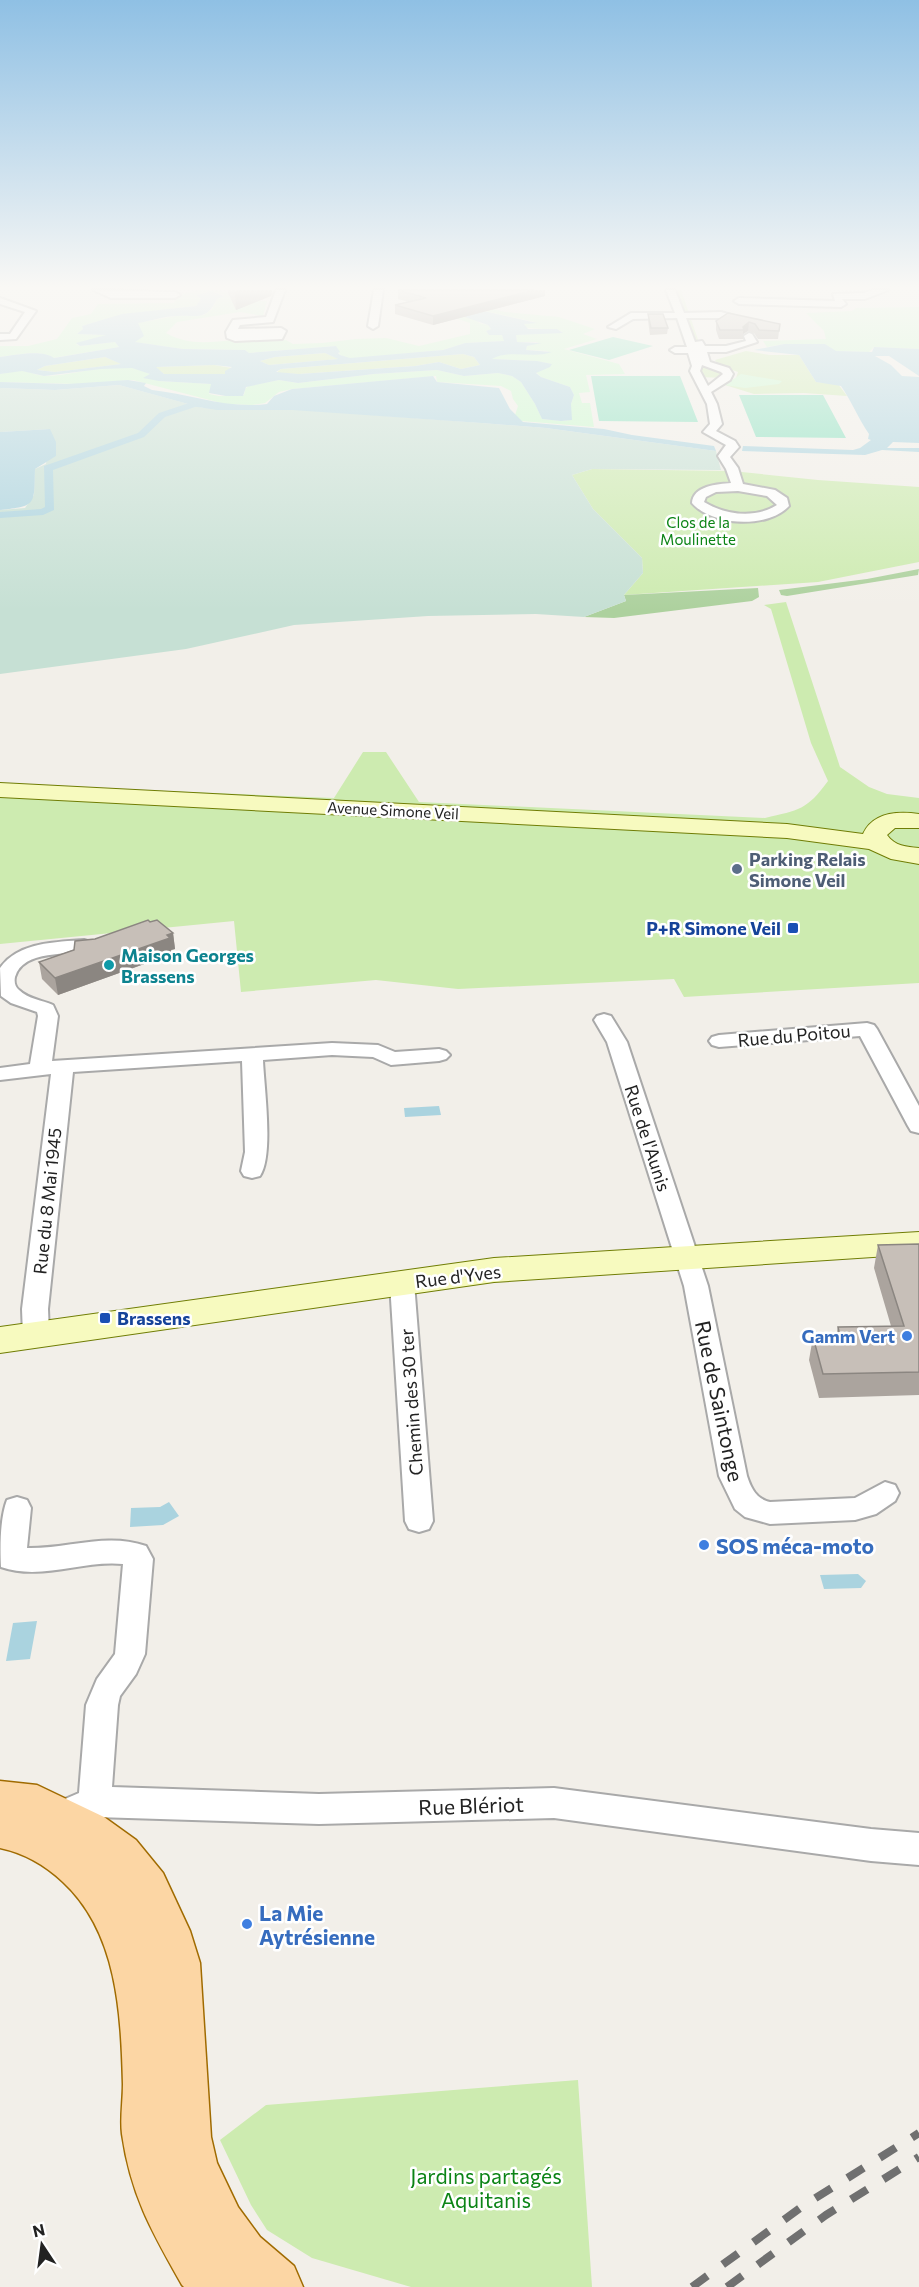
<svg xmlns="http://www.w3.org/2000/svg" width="919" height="2287" font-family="Commissioner,sans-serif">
<rect width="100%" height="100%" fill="#f2efe9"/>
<path fill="#cdebb0" d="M670 290H681L706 363 722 368 726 378 698 377Z
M746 351 770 355H799L816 382 838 384 847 396 804 393 754 394 725 385 736 378 738 372 718 365 715 360Z
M325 353 339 359 269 365 260 361 275 357Z
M463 354 474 357 480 365 461 369 439 362 415 366 299 374 276 373 281 369Z
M105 357 122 364 55 372 37 370 45 366Z
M214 365 232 368 225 374 207 376 164 374 155 367Z
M592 469 732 471 818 480 919 487V562L818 582 624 595 643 573 642 558 593 509 572 475Z
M786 602 840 767 869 787 887 794 919 798V983L684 997 674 979 458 989 376 980 241 992 234 921 0 944V784L334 798 363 752H386L419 802 765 818C799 810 807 810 828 781L811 743 771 609 764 605Z
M578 2080 592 2287H411L312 2258 267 2230 251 2205 220 2140 266 2105Z"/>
<path fill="#add19e" d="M919 569 918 575 787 596 781 595 779 590 867 579Z
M758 588 759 597 752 601 614 618 584 617 626 601 624 595Z"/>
<path fill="#c6e0d4" d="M119 385 203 408 306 410 481 423 546 428 716 451 721 470 592 469 572 475 593 509 642 558 643 573 624 595 626 601 584 617 536 614 428 616 294 625 186 649 0 674V510L25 508 34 495 35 469 46 464 50 429 0 432V388L55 390Z"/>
<path fill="#c8facc" d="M199 290 235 292 232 300 267 301 263 316 240 312 177 322 166 333C189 346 210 342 234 340 251 339 269 340 286 340L293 344 322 343 356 339 386 338 419 346 470 334V323L437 312 455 299 505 312 559 317 595 329 583 334 597 339 564 349 619 364 625 374 586 375 590 392 579 393 582 403H590L594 427 521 421 515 415 518 406 513 399 511 391 501 386 437 382 436 376 292 389 279 392 265 403 252 405 225 404 133 380 77 384 0 382V374C7 373 16 370 23 371 31 372 38 376 46 376 81 376 130 353 159 381L212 384 209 394 219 396 244 395 245 389 248 386 279 380 298 383 374 374 437 370 464 376 498 373 512 376 521 382 535 404 542 419 561 421 571 420V404L574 395 570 387 541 377 536 372 551 364 537 361 491 359C505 348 532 358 549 351L526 350 527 346 539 342H517L516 335 562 332 559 330 527 328 523 324 535 322 466 307 479 323 488 325 491 329 486 331 489 335H502L505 341 465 343 443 350 350 359 340 355 336 346 249 353 245 350 183 349 134 342 139 327 138 323 176 316 204 315 212 309 217 299 224 295 211 291 197 295 201 299 196 306C156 310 120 314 82 326L83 329 77 334 107 335 76 344 80 346 115 342 119 347 53 358C42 349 14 355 0 357V346H28L57 339 72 318 91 314 98 304 174 303 178 295Z
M919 307V349L874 347 869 352 834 351 825 344H784L767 347 763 341 826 339 824 331 806 313 852 311 856 308Z
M741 374 782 381 779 384 745 388 725 385Z"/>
<path fill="#88e0be" d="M613 337 653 346 609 360 569 350Z
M591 376H680L698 422 599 421Z
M739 395H823L846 438 756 437Z"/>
<path fill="#aad3df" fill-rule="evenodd" d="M211 291 224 296 217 299C206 321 198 315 177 316 164 316 151 321 138 323L144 336 135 342 183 349 245 350 249 353 336 346 340 352 338 353 340 355 350 358 443 350 465 343 504 341 502 335H489L486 331 491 329 488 325 462 316 466 307 537 323 524 324 528 329H557L563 333 516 335 517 342 542 343 527 346 526 350 552 352C534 359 508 349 492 359L537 361 552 364 550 367 536 373 541 377 570 387 574 395 571 404 572 420 561 421 542 419 535 404 521 382 512 376 498 373 464 376 437 370 374 374 298 383 279 380 246 387 243 396H226L209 393 211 384 159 381 143 378 150 374 132 368 101 369 44 376 22 371 0 374V357C14 355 42 349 54 358L119 347 115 342 80 346 76 343 106 335 77 334 83 329 82 326 122 314 196 306 201 299 197 295ZM325 353 338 359 269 365 260 361 275 357ZM463 354 474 357 480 365 461 369 439 362 415 366 299 374 276 372 281 369ZM105 357 121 364 55 372 37 370 45 366ZM214 365 232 367 225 371V374H164L156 367Z
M784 344H825L836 351 872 352 874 347 919 349V376L889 356H875L891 365 902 376 919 377V443L893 442 887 448H919V452L882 450 865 455 742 451 743 446 853 450 860 448 871 440 868 439 869 434C858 418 852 402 841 386L816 382 799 355 754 350Z
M433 376 437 382 499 388 510 409 523 422 604 429 632 435 714 446 716 451 546 428 481 423 292 410H217L191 406 180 408 188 404 119 385 55 390 0 388V382L67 384 128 380 146 383 144 386 152 390C190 394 227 409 267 404L274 396 292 389Z
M50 429 56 442V456L35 469C34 505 37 506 0 510V432Z
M439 1106 441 1115 405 1117 404 1108Z
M169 1502 179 1516 163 1525 130 1527 131 1508 160 1507Z
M858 1574 866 1581 861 1588 824 1589 820 1575Z
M37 1621 30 1659 6 1661 13 1623Z"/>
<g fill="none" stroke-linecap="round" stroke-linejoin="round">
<path fill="#aad3df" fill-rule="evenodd" d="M198 400 203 403 201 405 165 417 144 437 53 470 54 510 43 515 0 518V512L41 509 45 507 44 466 138 433 159 413Z"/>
<g stroke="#a9a9a9" stroke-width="4">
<path id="street" d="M93 290 175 292 180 295 175 298H111Z
M276 290H285L273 322 240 325 238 329 281 328 286 331 282 339 235 341 227 338 226 332 233 320 266 317Z
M374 290H383L378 326 373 329 368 326Z
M666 290H675L684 313 721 312 759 323 754 326 721 318H686L695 342 702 341 705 346H726L746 341 744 336 749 333 752 334 757 342 726 352H707L710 362 729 368 733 374 730 380 711 392 717 404 722 424 716 431 735 441 739 447 730 457 738 468 743 484 775 490 787 498 789 506C768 529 712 526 692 503 693 486 717 484 731 483L726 469 718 456 726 445 703 432 710 424 707 404 690 371 692 366 688 353H675L670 350 675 347H687L677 318 633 319 616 329 608 327 631 313H675ZM702 365 721 372 723 374 708 386 700 371ZM738 491 767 496 777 505C755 519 725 515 704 502L706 497 716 492Z
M873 290H888L865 299H842L846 304 841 307 739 304 734 301 739 298 835 301 833 294 864 293Z
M0 298 36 311 16 339 0 340V334H10L25 312 0 304Z
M84 940 91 942 94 946 91 950C69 956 23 949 15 977 14 982 15 987 19 990 28 999 42 1000 53 1005L58 1016 52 1061 332 1043 378 1045 395 1052 439 1049 446 1051 450 1055 446 1059 439 1061 391 1065 373 1057 332 1055 263 1060C264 1087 274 1155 260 1176L252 1178 244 1176 241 1171 245 1152 242 1061 73 1072 48 1309 49 1335 45 1341 36 1344 27 1341 23 1335 22 1309 51 1074 0 1080V1068L30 1064 38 1016 37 1012 11 1003 1 996 0 968C18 942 56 942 84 940Z
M604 1014 611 1016 627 1042 708 1286 747 1476C751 1488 756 1499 770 1502L855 1498 885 1482 895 1485 899 1493 895 1501 876 1514 855 1520 770 1524 745 1517 735 1509 719 1476 684 1286 607 1042 594 1020 597 1016Z
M867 1023 874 1025 877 1029 919 1106V1133L911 1131 908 1126 860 1036 719 1047 712 1045 709 1041 712 1037 719 1035Z
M402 1274 411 1277 414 1283 433 1521 429 1529 419 1532 409 1529 405 1521 390 1283 393 1277Z
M17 1497 27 1500 31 1508 27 1548C67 1549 107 1532 146 1546L153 1559 145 1654 136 1674 120 1696 118 1705 112 1787 319 1794 554 1788 871 1829 919 1833V1865L871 1861 554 1818 319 1824 96 1817 56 1834 44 1830 39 1819 44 1808 79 1793 86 1705 97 1679 115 1654 123 1564C82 1560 41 1581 1 1567 0 1547 0 1518 7 1500Z"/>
</g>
<g stroke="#707d05" stroke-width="2">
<path id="secondary" d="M0 783 787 824 863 834C873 812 898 811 919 814V828H895L887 835C895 846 906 847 919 848V864L891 859 869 849 787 838 0 797Z
M919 1232V1254L494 1282 0 1353V1327L494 1258Z"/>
</g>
<g stroke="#a06b00" stroke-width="3">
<path id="primary" d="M0 1781 37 1785 104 1817 136 1840 163 1873 190 1931 200 1963 211 2137 217 2163 238 2207 260 2237 294 2266 303 2287H184L182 2285C152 2232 131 2196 122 2134 120 2118 123 2101 123 2084 121 2014 118 1933 63 1882 45 1865 24 1853 0 1848Z"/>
</g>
<use href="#street" fill="#fff" fill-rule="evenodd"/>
<use href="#secondary" fill="#f7fabf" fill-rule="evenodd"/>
<use href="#primary" fill="#fcd6a4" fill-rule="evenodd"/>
<path stroke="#707070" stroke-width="8" stroke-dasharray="19 19" stroke-linecap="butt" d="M692 2287 803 2206 919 2133
M727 2287 826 2215 919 2157"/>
</g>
<path fill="#aba49e" d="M228 290H272V293L271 296 236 310 228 293Z
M398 290H545V296L433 325 395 314V305L409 302 398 299Z
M648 314 668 328 667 334 650 335 648 321Z
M716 321 780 324 778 339H758L754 333 748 331 743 334V339H719L716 330Z
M150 922 173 933 175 949 171 950 172 954 58 995 42 979 39 962Z
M919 1244V1395L819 1398 809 1360 813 1337 836 1336 838 1327 891 1326 874 1268 878 1245Z"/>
<path fill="#8b8681" d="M238 290H272V293L271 296 236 310 235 292Z
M534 290H545V296L433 325V316Z
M749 322 748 331 743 334V327Z
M173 933 175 949 171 950 172 954 58 995 55 978Z"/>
<path fill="#c7bfb8" stroke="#8b8681" stroke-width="1.5" d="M398 290H534L433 316 395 305 426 298Z
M728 313 780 324 779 331 759 330 755 324 749 322 743 327 744 330H720L716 321Z
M648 314H663L668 328H651Z
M148 920 150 922 157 920 173 933 167 935 170 938 55 978 39 962 74 950 75 941 95 939Z
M919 1244V1372L823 1374 813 1337 840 1336 838 1327 904 1326 878 1245Z"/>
<linearGradient id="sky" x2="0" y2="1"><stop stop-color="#8fc0e4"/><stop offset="0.47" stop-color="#f9f8f5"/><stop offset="1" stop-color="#f9f8f5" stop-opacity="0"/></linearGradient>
<rect width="919" height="611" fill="url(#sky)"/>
<circle fill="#5c6f8a" stroke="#fff" stroke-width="2" cx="737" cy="869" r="6"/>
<g fill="#1a4fb4" stroke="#fff" stroke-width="2">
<rect x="787" y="922" width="12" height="12" rx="3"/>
<rect x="99" y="1312" width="12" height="12" rx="3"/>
</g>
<circle fill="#0f9aa8" stroke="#fff" stroke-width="2" cx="109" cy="965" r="6"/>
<g fill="#3f7fe0" stroke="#fff" stroke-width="2">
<circle cx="907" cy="1336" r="6"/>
<circle cx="704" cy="1545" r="6"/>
<circle cx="247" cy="1924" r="6"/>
</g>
<g text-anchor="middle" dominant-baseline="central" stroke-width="5" stroke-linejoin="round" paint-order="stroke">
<g font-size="15" fill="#0c8416" stroke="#fff">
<text x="698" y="522">Clos de la<tspan x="698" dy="17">Moulinette</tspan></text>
</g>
<g font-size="15" fill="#222" stroke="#fff">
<text transform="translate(393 810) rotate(3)">Avenue Simone Veil</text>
</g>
<g font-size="18" font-weight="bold" fill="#4e5e75" stroke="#fff" text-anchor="start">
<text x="749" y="859">Parking Relais<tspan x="749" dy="21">Simone Veil</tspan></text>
</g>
<g font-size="18" font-weight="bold" fill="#164399" stroke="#fff" text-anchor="end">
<text x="781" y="928">P+R Simone Veil</text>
<text x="117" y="1318" text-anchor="start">Brassens</text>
</g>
<g font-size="18" font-weight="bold" fill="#0d838f" stroke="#fff" text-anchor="start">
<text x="121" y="955">Maison Georges<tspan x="121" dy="21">Brassens</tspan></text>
</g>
<g font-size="18" fill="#222" stroke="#fff">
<text transform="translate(794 1035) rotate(-5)">Rue du Poitou</text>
<text transform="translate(648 1138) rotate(72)">Rue de l'Aunis</text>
<text transform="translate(47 1201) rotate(-84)">Rue du 8 Mai 1945</text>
<text transform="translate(458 1276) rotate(-7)">Rue d'Yves</text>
<text transform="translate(411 1402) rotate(-94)">Chemin des 30 ter</text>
</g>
<g font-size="18" font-weight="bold" fill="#366cbe" stroke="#fff" text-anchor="end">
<text x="895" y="1336">Gamm Vert</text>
</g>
<g font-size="21" fill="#222" stroke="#fff">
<text transform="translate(720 1401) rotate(78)">Rue de Saintonge</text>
<text transform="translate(471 1805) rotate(-2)">Rue Blériot</text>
</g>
<g font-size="21" font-weight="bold" fill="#366cbe" stroke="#fff" text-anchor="start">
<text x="716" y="1545">SOS méca-moto</text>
<text x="259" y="1912">La Mie<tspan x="259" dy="24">Aytrésienne</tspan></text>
</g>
<g font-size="21" fill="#0c8416" stroke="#fff">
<text x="486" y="2175">Jardins partagés<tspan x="486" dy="24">Aquitanis</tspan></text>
</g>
</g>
<g transform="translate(42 2245) rotate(347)" stroke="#ffffff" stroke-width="4.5" paint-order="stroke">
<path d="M0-4.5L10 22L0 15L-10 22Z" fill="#222222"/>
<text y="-9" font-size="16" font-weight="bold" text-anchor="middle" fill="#222222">N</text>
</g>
</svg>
